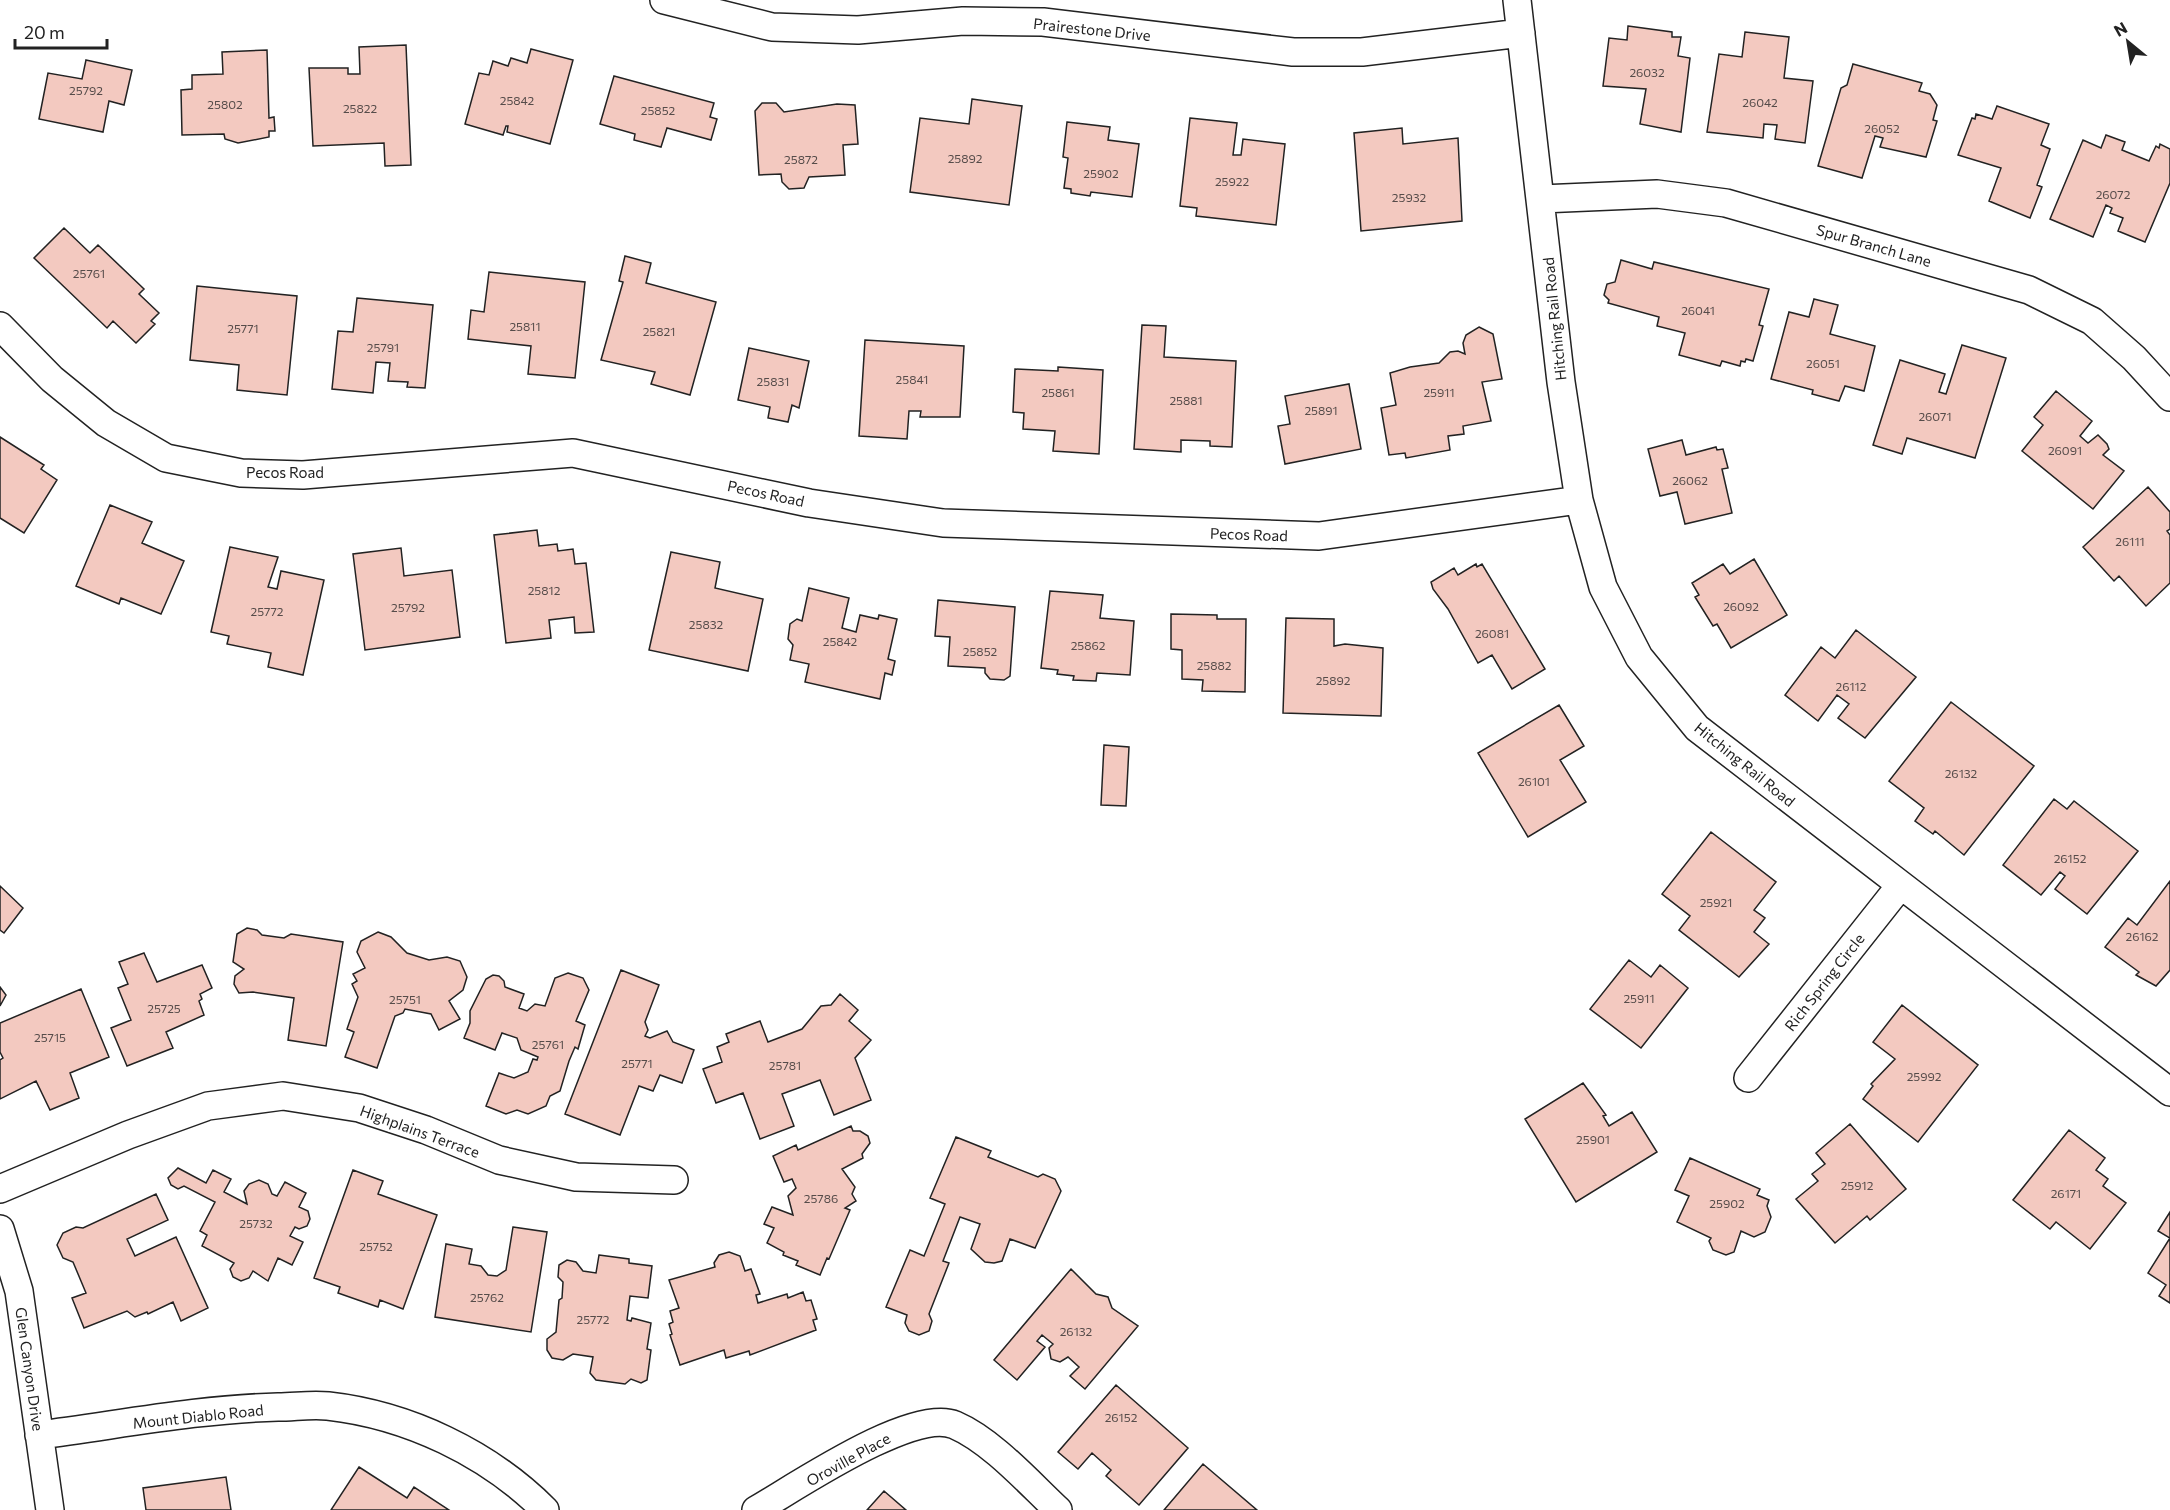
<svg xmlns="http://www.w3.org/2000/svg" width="2170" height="1510" font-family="Commissioner,sans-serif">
<rect width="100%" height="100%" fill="#fff"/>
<path fill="#f3c9c0" stroke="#222" stroke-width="1.5" d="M1628 26 1672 32V37H1681L1678 56 1690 58 1681 132 1640 124 1646 89 1603 86 1609 38 1627 40Z
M1745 32 1789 37 1784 78 1813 81 1805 143 1775 139 1777 125 1764 124 1763 138 1707 132 1719 54 1742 57Z
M406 45 411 165 385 166 384 143 313 146 309 68H348V74H360L359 47Z
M531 49 573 60 550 144 507 132 508 126H506L503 135 465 124 479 73 489 75 493 61 508 66 511 58 527 63Z
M267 50 269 118 274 117 275 131H269V137L238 143 225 139 224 134 182 135 181 90 192 89V75L223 74 222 52Z
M86 60 132 70 124 105 109 101 103 132 39 119 48 73 82 79Z
M1853 64 1922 83 1919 91 1930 94 1937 105 1933 120 1937 121 1926 157 1880 147 1883 138 1875 136 1862 178 1818 166 1841 88 1847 85Z
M614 76 714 103 710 117 717 119 711 140 667 128 661 147 634 140 635 134 600 124Z
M972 99 1022 106 1009 205 910 192 920 118 969 124Z
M762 103H776L784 112 837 104 855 105 858 144 843 145 845 175 809 177 804 188 789 189 782 182 781 174 759 175 755 111Z
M1997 106 2049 124 2041 145 2050 149 2037 185 2042 187 2030 218 1989 201 2001 168 1958 155 1972 118 1975 119 1976 114 1992 119Z
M1190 118 1237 123 1233 155H1241L1243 139 1285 144 1276 225 1196 216 1197 208 1180 206Z
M1067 122 1110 127 1108 140 1139 144 1132 197 1091 192 1090 196 1071 193V189L1064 188 1068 158 1063 157Z
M1402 128 1403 144 1458 138 1462 221 1361 231 1354 133Z
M2106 135 2125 142 2122 150 2149 161 2156 146 2159 148 2160 144 2170 149V183L2145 242 2118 231 2123 218 2110 213 2112 208 2106 205 2093 237 2050 219 2083 140 2101 148Z
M64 228 90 253 98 245 144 289 139 294 159 313 151 321 155 324 136 343 113 321 107 328 34 258Z
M625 256 651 263 646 283 716 302 690 395 651 384 655 372 601 360 623 282 619 281Z
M1621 260 1652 269 1654 262 1769 289 1759 325 1763 326 1753 361 1746 359 1745 362 1741 361 1740 366 1722 361 1720 366 1679 355 1685 333 1657 326 1659 317 1608 303 1609 300 1604 295 1607 284 1615 282Z
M489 272 585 282 575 378 528 374 531 346 468 339 471 310 484 312Z
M197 286 297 296 287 395 237 390 239 365 190 360Z
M357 298 433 305 425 388 407 387 408 382 388 381 390 363 376 362 373 393 332 389 338 331 353 332Z
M1814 299 1838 305 1830 334 1875 346 1864 391 1845 386 1839 401 1812 394 1813 390 1771 379 1789 312 1809 317Z
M1142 325 1166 326 1164 357 1236 361 1232 447 1210 446V441L1181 440V452L1134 449Z
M1479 327 1493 334 1502 379 1482 382 1491 421 1463 426 1464 434 1448 436 1450 450 1406 458 1405 453 1389 455 1381 408 1396 405 1390 373 1410 367 1439 363 1450 352 1458 351 1465 354 1463 343 1466 335Z
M865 340 964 346 960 417H920L921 411H909L907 439 859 436Z
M1962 345 2006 358 1975 458 1907 438 1902 454 1873 445 1900 360 1945 374 1939 392 1946 394Z
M749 348 809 361 799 408 792 405 788 422 768 418 770 407 738 400Z
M1058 367 1103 370 1099 454 1053 451 1055 431 1023 429 1024 413 1013 412 1015 369 1058 371Z
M1349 384 1361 449 1285 464 1278 426 1290 424 1285 396Z
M2056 391 2092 421 2080 436 2088 443 2098 435 2107 444 2109 449 2103 455 2124 471 2093 509 2022 451 2043 425 2034 417Z
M0 437 44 465 41 469 57 480 24 533 0 518Z
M1682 440 1686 455 1716 447 1717 450 1723 449 1728 468 1722 469 1732 513 1685 524 1677 492 1660 496 1648 449Z
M2148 487 2170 512V529L2167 531 2170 535V583L2146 606 2119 576 2114 581 2083 547Z
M110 505 152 522 142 543 184 561 161 614 121 598 119 604 76 586Z
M537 530 539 546 557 544 558 551 573 549 575 564 586 563 594 632 575 633 574 617 549 620 551 638 506 643 494 535Z
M230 547 278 557 268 587 277 589 281 571 324 580 303 675 268 667 271 653 227 644 229 636 211 632Z
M401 548 404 576 452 570 460 637 365 650 353 554Z
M671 552 720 562 715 588 763 599 748 671 649 650Z
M1754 559 1787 615 1731 648 1717 624 1713 626 1695 597 1699 595 1692 583 1723 564 1730 574Z
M1476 564 1477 567 1482 564 1545 669 1512 689 1492 655 1478 663 1448 609 1433 589 1431 582 1454 568 1458 575Z
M809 588 849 598 842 628 856 632 860 615 878 619 879 615 897 619 888 659 895 661 892 675 885 673 880 699 805 682 809 664 790 660 793 645 788 639 790 624 797 619 802 621Z
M1050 591 1103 595 1100 618 1134 621 1130 675 1097 673 1096 681 1073 680 1074 676 1057 674 1058 670 1041 668Z
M938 600 1015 607 1010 676 1004 680 990 679 985 673V668L948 666 950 637 935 636Z
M1171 614 1217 615V619H1246L1245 692 1202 691 1203 680 1182 679V650L1171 649Z
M1286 618 1334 619V646L1345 644 1383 648 1381 716 1283 713Z
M1856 630 1916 677 1865 738 1838 718 1849 704 1837 695 1818 721 1785 695 1821 647 1835 658Z
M1951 702 2034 766 1964 855 1935 831 1933 834 1915 821 1924 808 1889 781Z
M1559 705 1584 746 1560 760 1586 802 1528 837 1478 753Z
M1104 745 1129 747 1126 806 1101 805Z
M2054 799 2067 809 2074 801 2138 851 2087 914 2055 889 2065 876 2060 872 2041 895 2003 865Z
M1711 832 1776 882 1754 910 1765 918 1754 932 1769 944 1739 977 1679 930 1690 916 1662 894Z
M2170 881V970L2156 986 2136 975 2139 972 2105 947 2128 918 2137 925Z
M0 886 23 908 4 933 0 930Z
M247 928 257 930 262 935 284 938 291 934 343 942 326 1046 288 1040 294 998 253 992 239 993 234 984 235 976 244 969 233 962 237 934Z
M378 932 391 937 407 953 429 960 447 957 460 961 467 977 463 990 449 1001 460 1019 439 1030 431 1014 405 1009 403 1013 395 1016 377 1068 345 1057 354 1032 347 1029 358 997 352 984 357 981 353 974 365 968 357 952 361 941Z
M144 953 157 982 202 965 212 988 200 994 202 999 199 1001 204 1015 166 1032 173 1048 127 1066 111 1028 131 1020 118 988 128 984 119 962Z
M1629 960 1651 977 1660 965 1688 988 1641 1048 1590 1009Z
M621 970 659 985 645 1022 648 1030 645 1036 650 1038 667 1031 673 1042 694 1050 682 1083 660 1075 653 1091 639 1086 620 1135 565 1114Z
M568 973 583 978 589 990 576 1021 585 1025 578 1049 575 1047 569 1061 560 1091 550 1096 546 1106 528 1114 517 1110 506 1114 486 1106 499 1073 514 1078 528 1072 533 1059 537 1060 538 1057 521 1050 517 1038 502 1033 495 1050 464 1038 470 1023V1011L486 979 493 975 499 976 504 981 505 987 524 994 519 1008 527 1011 535 1004 545 1006 555 978Z
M0 987 6 995 0 1006Z
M81 989 109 1057 70 1073 79 1098 50 1110 36 1081 0 1099V1060L3 1058 0 1052V1023Z
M840 994 858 1010 849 1021 871 1040 855 1058 871 1100 834 1115 820 1080 782 1094 794 1126 760 1139 743 1093 716 1103 703 1069 722 1062 717 1047 729 1042 726 1034 760 1021 768 1042 802 1029 821 1006 831 1005Z
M1902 1005 1978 1065 1918 1142 1863 1099 1873 1086 1871 1084 1895 1059 1873 1042Z
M1583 1083 1606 1115 1603 1116 1609 1126 1632 1112 1657 1152 1576 1202 1525 1119Z
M1850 1124 1906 1189 1870 1220 1867 1216 1835 1243 1796 1199 1818 1181 1812 1174 1825 1164 1816 1153Z
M851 1126 853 1131H860L868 1136 870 1143 862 1154 863 1158 842 1169 855 1187 852 1194 856 1201 845 1208 850 1210 829 1259 827 1258 820 1275 796 1265 798 1261 783 1255 784 1252 767 1243 774 1228 764 1224 772 1207 793 1215 788 1196 796 1188 792 1179 784 1182 773 1156 796 1145 798 1150Z
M2069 1130 2105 1158 2096 1170 2108 1179 2103 1186 2126 1203 2090 1249 2056 1222 2050 1229 2013 1200Z
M956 1137 991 1151 988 1157 1038 1177 1043 1174 1055 1179 1061 1191 1035 1248 1010 1239 1002 1261 994 1263 985 1262 971 1249 980 1224 960 1217 943 1261 949 1263 929 1314 932 1321 929 1331 919 1335 909 1331 905 1323 907 1315 886 1307 910 1250 924 1256 945 1204 930 1198Z
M1690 1158 1760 1189 1757 1195 1769 1200 1767 1206 1771 1217 1765 1232 1754 1237 1741 1231 1734 1252 1726 1255 1713 1250 1709 1241 1711 1238 1677 1222 1689 1196 1675 1190Z
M178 1168 206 1183 213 1170 231 1179 224 1192 247 1204 244 1191 249 1184 259 1180 268 1184 272 1194 277 1196 285 1182 306 1193 299 1207 308 1211 310 1219 307 1226 299 1229 295 1227 290 1236 303 1242 292 1265 278 1258 268 1281 253 1271 249 1278 241 1281 233 1277 230 1269 234 1263 202 1246 207 1235 200 1231 215 1202 184 1186 178 1189 171 1185 168 1178Z
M353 1170 383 1181 378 1194 437 1215 403 1309 380 1300 378 1307 338 1293 340 1287 314 1278Z
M156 1194 168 1220 127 1239 135 1256 176 1237 208 1308 181 1321 173 1302 148 1314 147 1312 135 1317 127 1311 84 1328 72 1298 86 1293 73 1262 63 1258 57 1245 63 1233 76 1227 83 1228Z
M2170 1212V1303L2159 1296 2166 1285 2148 1273 2170 1238 2158 1231Z
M513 1227 547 1232 531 1332 435 1317 446 1244 472 1249 469 1264 481 1266 488 1275 497 1276 506 1270Z
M729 1252 740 1256 745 1271 751 1269 760 1294 756 1295 758 1303 787 1294 788 1298 803 1292 806 1301 811 1300 817 1319 813 1320 816 1330 750 1355 749 1351 726 1358 724 1350 680 1365 670 1335 672 1334 669 1324 673 1322 670 1311 679 1308 669 1280 715 1267 714 1263 719 1255Z
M599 1255 629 1259V1263L652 1266 648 1298 630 1296 627 1320 631 1321 632 1318 651 1323 647 1349 651 1350 647 1380 641 1383 631 1379 625 1384 596 1380 590 1373 593 1357 573 1354 563 1360 552 1358 547 1350V1339L556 1332 559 1300 562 1298 563 1282 558 1277 559 1265 567 1260 576 1262 583 1271 596 1273Z
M1071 1269 1096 1294 1108 1297 1112 1308 1138 1326 1085 1389 1070 1376 1079 1367 1068 1357 1060 1362 1051 1359 1049 1348 1053 1344 1042 1335 1037 1341 1045 1347 1017 1380 994 1360Z
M1116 1385 1188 1448 1139 1505 1106 1476 1111 1470 1092 1453 1078 1469 1058 1452Z
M1203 1464 1257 1510H1164Z
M359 1467 407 1498 414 1487 449 1510H331Z
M226 1477 231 1510H146L143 1488Z
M884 1491 906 1510H867Z"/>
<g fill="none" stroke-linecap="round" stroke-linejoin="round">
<g stroke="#222" stroke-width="30">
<path id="minor" d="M664 0 772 27 858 30 963 21 1043 22 1293 52H1362L1521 33
M1517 0 1561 382 1579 500 1603 587 1639 657 1697 728 2170 1092
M1541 199 1657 194 1726 203 2029 290 2092 321 2134 358 2170 397
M0 326 52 379 106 423 166 458 241 473 303 475 573 453 809 503 943 523 1319 536 1579 500
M1748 1078 1900 886
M0 1189 128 1135 208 1106 283 1096 359 1108 426 1130 499 1160 576 1177 674 1180
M0 1229 19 1291 50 1510
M39 1435C118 1425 198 1409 278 1407 294 1407 312 1404 328 1406 408 1415 488 1453 545 1510
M756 1510C796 1487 913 1407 955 1425 992 1441 1029 1483 1058 1510"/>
</g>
<use href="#minor" stroke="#fff" stroke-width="27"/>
</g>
<g text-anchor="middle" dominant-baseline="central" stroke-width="4.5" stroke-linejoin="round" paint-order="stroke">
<g font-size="12" fill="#564c4a">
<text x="1647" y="72">26032</text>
<text x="86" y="90">25792</text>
<text x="517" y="100">25842</text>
<text x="1760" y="102">26042</text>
<text x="225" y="104">25802</text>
<text x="360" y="108">25822</text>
<text x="658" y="110">25852</text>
<text x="1882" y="128">26052</text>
<text x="965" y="158">25892</text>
<text x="801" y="159">25872</text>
<text x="1101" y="173">25902</text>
<text x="1232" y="181">25922</text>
<text x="2113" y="194">26072</text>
<text x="1409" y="197">25932</text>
<text x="89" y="273">25761</text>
<text x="1698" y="310">26041</text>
<text x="525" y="326">25811</text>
<text x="243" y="328">25771</text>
<text x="659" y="331">25821</text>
<text x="383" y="347">25791</text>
<text x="1823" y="363">26051</text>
<text x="912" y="379">25841</text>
<text x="773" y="381">25831</text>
<text x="1058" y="392">25861</text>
<text x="1439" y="392">25911</text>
<text x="1186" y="400">25881</text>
<text x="1321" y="410">25891</text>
<text x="1935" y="416">26071</text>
<text x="2065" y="450">26091</text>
<text x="1690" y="480">26062</text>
<text x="2130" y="541">26111</text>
<text x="544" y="590">25812</text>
<text x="1741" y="606">26092</text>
<text x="408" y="607">25792</text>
<text x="267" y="611">25772</text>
<text x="706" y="624">25832</text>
<text x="1492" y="633">26081</text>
<text x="840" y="641">25842</text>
<text x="1088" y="645">25862</text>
<text x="980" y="651">25852</text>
<text x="1214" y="665">25882</text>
<text x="1333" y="680">25892</text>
<text x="1851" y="686">26112</text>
<text x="1961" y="773">26132</text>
<text x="1534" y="781">26101</text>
<text x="2070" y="858">26152</text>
<text x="1716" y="902">25921</text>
<text x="2142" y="936">26162</text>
<text x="1639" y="998">25911</text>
<text x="405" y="999">25751</text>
<text x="164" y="1008">25725</text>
<text x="50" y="1037">25715</text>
<text x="548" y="1044">25761</text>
<text x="637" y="1063">25771</text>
<text x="785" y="1065">25781</text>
<text x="1924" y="1076">25992</text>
<text x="1593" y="1139">25901</text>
<text x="1857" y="1185">25912</text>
<text x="2066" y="1193">26171</text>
<text x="821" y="1198">25786</text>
<text x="1727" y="1203">25902</text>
<text x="256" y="1223">25732</text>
<text x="376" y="1246">25752</text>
<text x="487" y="1297">25762</text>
<text x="593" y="1319">25772</text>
<text x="1076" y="1331">26132</text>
<text x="1121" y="1417">26152</text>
</g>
<g font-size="15" fill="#222" stroke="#fff">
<text transform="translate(1092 29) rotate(6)">Prairestone Drive</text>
<text transform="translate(1874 245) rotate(16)">Spur Branch Lane</text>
<text transform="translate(1554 319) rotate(-96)">Hitching Rail Road</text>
<text x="285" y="472">Pecos Road</text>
<text transform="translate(766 493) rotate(12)">Pecos Road</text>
<text transform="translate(1249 534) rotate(2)">Pecos Road</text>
<text transform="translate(1745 764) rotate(39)">Hitching Rail Road</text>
<text transform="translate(1824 982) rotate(-52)">Rich Spring Circle</text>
<text transform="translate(420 1131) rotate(20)">Highplains Terrace</text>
<text transform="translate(30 1369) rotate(82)">Glen Canyon Drive</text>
<text transform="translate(198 1416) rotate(-6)">Mount Diablo Road</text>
<text transform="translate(848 1459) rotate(-29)">Oroville Place</text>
</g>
</g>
<g transform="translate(2128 42) rotate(330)" stroke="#ffffff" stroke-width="4.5" paint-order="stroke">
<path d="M0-4.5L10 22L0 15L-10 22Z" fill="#222222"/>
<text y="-9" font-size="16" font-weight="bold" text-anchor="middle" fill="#222222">N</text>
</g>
<path d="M15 39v9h92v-9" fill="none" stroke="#222222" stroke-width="3"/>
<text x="24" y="39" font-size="18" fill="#222222" stroke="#ffffff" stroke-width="4.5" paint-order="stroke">20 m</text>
</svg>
